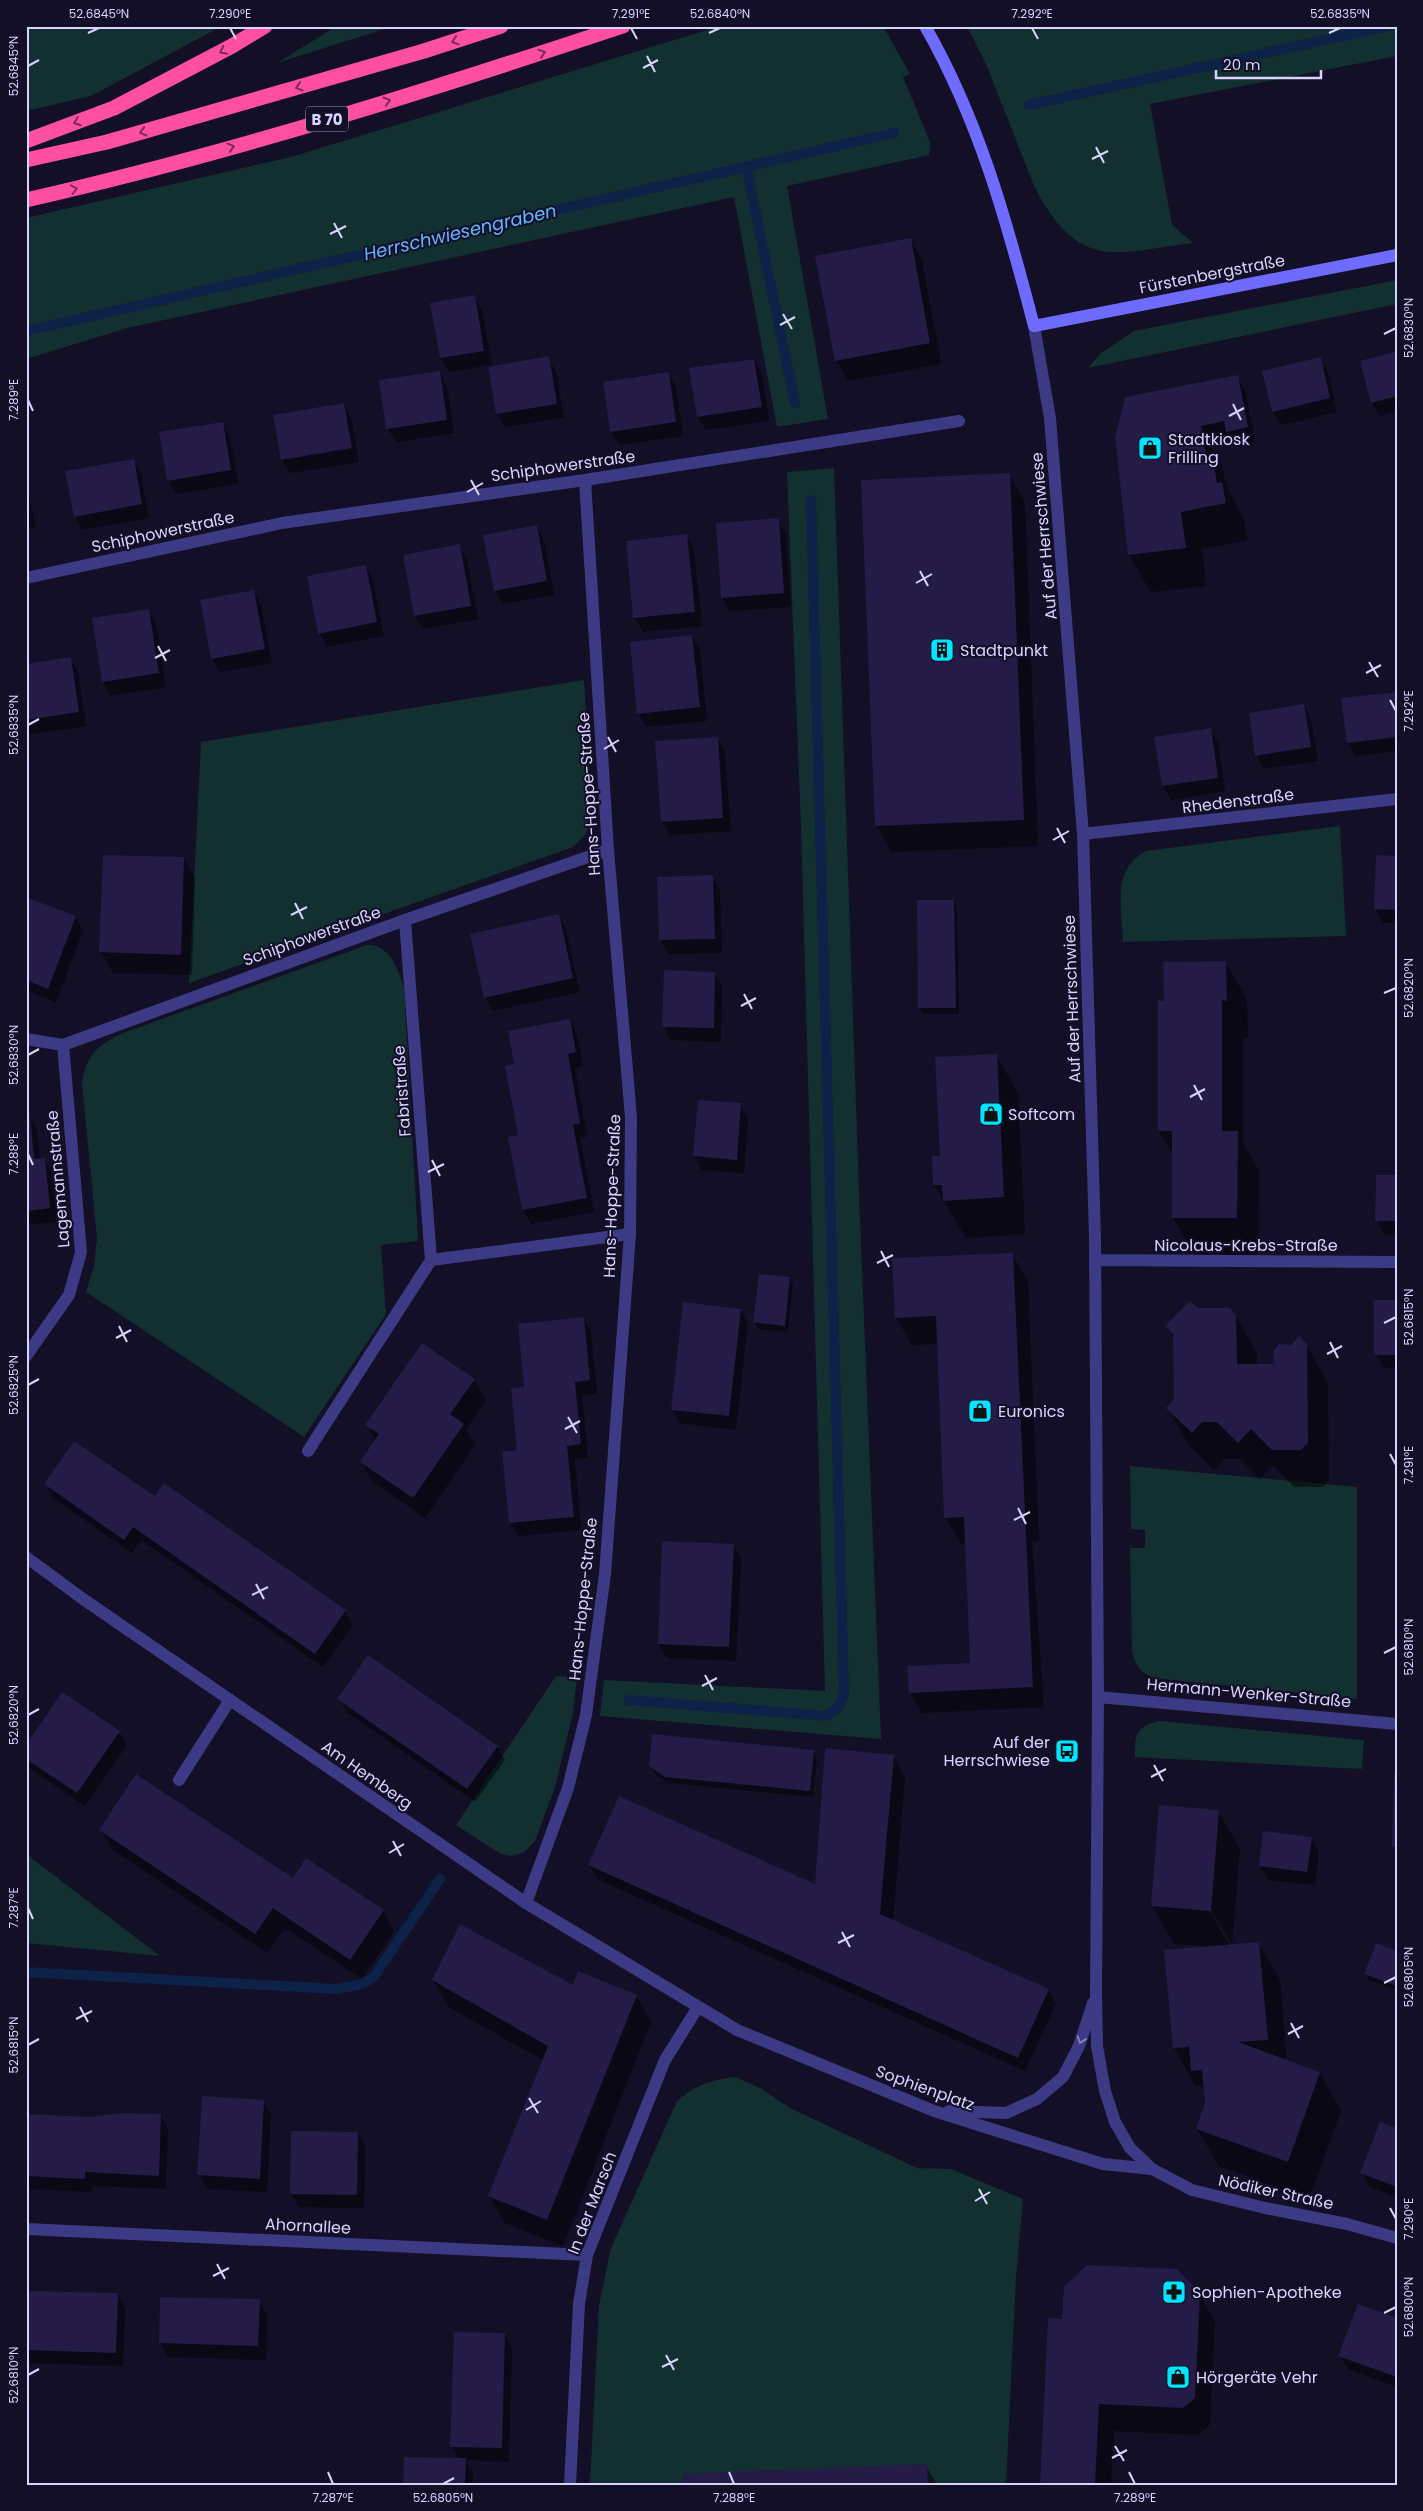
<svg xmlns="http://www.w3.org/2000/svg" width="1423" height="2511" font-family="Poppins,sans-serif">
<rect width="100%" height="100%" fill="#130f26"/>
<path fill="#12302f" d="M26 26H222L91 96 26 111Z
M337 26H394L277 63Z
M720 26H883L910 74 903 77 930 142 929 155 787 186 828 419 777 427 734 197 127 328 26 359V218L291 157Z
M967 26H1397V56L1150 104 1172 225 1193 243C1113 253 1080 272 1035 188L986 64Z
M1397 280V304L1088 368 1100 354 1134 331Z
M834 468 860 1220 881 1739 600 1716 604 1680 825 1691 801 827 787 472Z
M584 680 592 817 585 835 573 847 189 983 201 742Z
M1340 826 1346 936 1123 942C1122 908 1111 870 1146 851Z
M367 945C390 945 397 967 404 987L418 1241 381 1245 386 1314 304 1437 86 1292 94 1266 97 1238 82 1083C86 1055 98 1045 123 1033Z
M1130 1466 1357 1487V1699L1154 1678C1139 1671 1135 1666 1132 1650L1130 1548H1145V1530L1131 1529Z
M556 1676 577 1678 573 1713 555 1787 535 1841 524 1852 512 1856 501 1854 456 1825Z
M1159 1721 1364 1740 1362 1769 1135 1757C1135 1734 1135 1727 1159 1721Z
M26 1854 160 1956 26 1943Z
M735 2077 760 2088 790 2108 917 2168 951 2169 1023 2199 1016 2277 1006 2485H590L599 2305 611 2248 677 2101C696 2085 711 2080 735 2077Z"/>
<path fill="#0007" fill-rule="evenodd" d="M910 239 922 260 941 364 848 381 836 360Z
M474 296 482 310 492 367 548 358 556 371 564 417 505 427 497 413 489 365 449 372 441 358 432 304Z
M1397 352V411L1380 416 1372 402Z
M1320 359 1328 372 1337 412 1281 425 1273 412Z
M754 360 762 374 769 421 706 430 698 417Z
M439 372 447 386 454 433 396 442 388 429Z
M668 373 676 387 683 436 619 445 611 432Z
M1237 376 1245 390 1255 441 1235 445 1229 435 1208 439 1222 465 1226 484 1244 521 1247 541 1202 549 1206 586 1151 592 1129 555 1117 437Z
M343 404 351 418 359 462 290 473 282 460Z
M222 423 230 437 238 484 176 494 168 480Z
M133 460 141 474 149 518 83 530 75 516Z
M1009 475 1025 502 1038 846 892 852 876 825Z
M26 482 36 528 26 530Z
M778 520 786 534 791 607 730 611 722 598Z
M536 526 544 540 554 595 503 604 495 591Z
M686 536 694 550 702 626 643 632 635 618Z
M459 546 467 559 478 619 423 629 415 616Z
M366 566 373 580 384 636 327 647 319 633Z
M254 592 261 605 272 663 220 672 212 659Z
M149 610 156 624 166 687 111 696 103 682 93 619Z
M692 636 700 650 707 721 646 727 639 713Z
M71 659 78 672 86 726 26 735V665Z
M1397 693V751L1356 756 1348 743Z
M1304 706 1311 719 1318 761 1264 769 1256 755Z
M1210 730 1218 743 1225 791 1171 800 1163 786 1156 738Z
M717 738 725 752 731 831 670 835 662 822Z
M1397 857V923H1383L1375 909Z
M184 858 195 879 192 975 113 973 101 952Z
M712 877 720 890 722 953 668 954 660 940Z
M26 898 75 917 83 931 56 1002 26 990Z
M954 901 957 907 959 1014H923L920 1007Z
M559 916 566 929 580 992 493 1011 485 998Z
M1226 963 1247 1000 1248 1038H1243V1143L1259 1170 1258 1255H1195L1173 1218 1174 1156 1159 1131 1165 1002Z
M714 973 722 987 721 1042 671 1040 663 1026Z
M569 1020 577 1034 583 1066 575 1068 587 1137 580 1138 594 1212 531 1224 523 1210 510 1138 519 1136Z
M996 1055 1018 1093 1025 1234 966 1238 934 1185 941 1157Z
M699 1101 740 1104 748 1118 744 1173 702 1170 694 1156Z
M26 1115H29L37 1129 40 1160 44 1159 52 1173 57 1222 26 1225Z
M1397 1176V1235H1385L1377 1221Z
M1012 1254 1028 1281 1039 1541H1032L1044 1707 922 1713 910 1693 972 1664 966 1544H961L945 1517 938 1344 912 1345 896 1318Z
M789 1278 793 1285 788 1332 758 1329 755 1322Z
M1397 1301V1368H1384L1376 1355Z
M1198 1309 1235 1315 1257 1353V1365L1275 1366 1292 1347 1306 1345 1328 1383 1329 1481 1323 1487H1294L1273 1466 1260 1479 1240 1459H1224L1214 1470 1189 1445 1168 1408 1176 1400 1174 1339 1167 1327Z
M741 1310 748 1324 736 1430 680 1423 672 1410Z
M583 1318 591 1332 597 1394 582 1395 588 1458 575 1459 581 1530 518 1536 510 1523 526 1388Z
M474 1380 486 1401 466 1429 475 1445 425 1518 373 1482 361 1462 376 1441 367 1425Z
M46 1484 155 1498 345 1611 353 1625 323 1667 141 1540 132 1553 53 1498Z
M663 1542 733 1545 741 1559 736 1661 667 1658 659 1644Z
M339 1699 497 1747 505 1760 475 1802 347 1712Z
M119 1731 127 1745 85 1806 29 1768 26 1763V1747Z
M813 1752 817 1758 813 1797 669 1783 654 1773 650 1766Z
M893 1756 905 1777 893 1921 1048 1990 1056 2004 1025 2071 597 1879 589 1865 818 1887Z
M1218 1811 1240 1849 1232 1945 1258 1943 1280 1980 1287 2062 1320 2073 1341 2111 1309 2199 1219 2166 1197 2129 1207 2103 1206 2093 1201 2085 1196 2086 1174 2048 1165 1951 1206 1946 1174 1944 1152 1906ZM1209 1905 1232 1945H1229L1207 1906Z
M101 1830 293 1880 383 1910 394 1931 362 1979 285 1928 267 1953 113 1850Z
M1264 1832 1311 1838 1319 1852 1315 1885 1268 1880 1260 1866Z
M1397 1953V1990L1369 1980 1366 1974Z
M433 1980 574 1987 636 1996 651 2022 563 2246 505 2223 489 2196 544 2061 449 2007Z
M203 2098 263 2102 271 2115 267 2192 207 2189 199 2175Z
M26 2115 88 2118 160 2115 168 2129 166 2189 93 2186 92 2192 26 2189Z
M1397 2130V2197L1370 2187 1362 2173Z
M358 2133 365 2147 364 2208 299 2207 291 2193Z
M26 2292 117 2294 125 2308 123 2366 26 2363Z
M1199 2294 1215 2321 1210 2425 1198 2435 1114 2431 1111 2485H1041L1063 2320Z
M162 2298 259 2301 267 2314 266 2360 168 2357 160 2343Z
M1397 2319V2387L1348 2369 1340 2356Z
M504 2334 512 2348 509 2462 466 2460 473 2473 472 2485H405L459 2459 451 2446Z
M926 2465 937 2485H684Z"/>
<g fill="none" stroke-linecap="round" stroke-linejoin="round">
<path stroke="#0c2248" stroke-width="10" d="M1029 105 1388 26
M746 166 795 403
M26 331 894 133
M629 1700 826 1716 838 1708 844 1694 811 500
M26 1972 336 1989 359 1985 373 1978 440 1879"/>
</g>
<path fill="#241b47" d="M911 238 930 343 835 361 815 256Z
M475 295 484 351 440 358 430 303Z
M1397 351V396L1371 403 1360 361Z
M549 356 557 404 496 414 488 367Z
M1321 357 1330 398 1272 412 1262 371Z
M754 359 762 407 697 417 689 368Z
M440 371 447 420 386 429 379 380Z
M669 372 676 422 610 432 603 382Z
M1238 375 1248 427 1226 432 1224 421 1201 426 1207 460 1213 459 1217 483 1222 482 1226 503 1181 512 1186 548 1128 555 1115 437 1125 397Z
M344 403 352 448 281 460 273 415Z
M223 422 231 470 167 481 159 432Z
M134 459 142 504 74 517 65 471Z
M1010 473 1024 820 875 826 861 480Z
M779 518 784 593 721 598 716 523Z
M537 525 547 581 494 591 483 535Z
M687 534 695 612 633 618 626 541Z
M460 544 471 606 414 616 403 555Z
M366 565 377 622 318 634 307 576Z
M254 590 265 649 211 659 200 600Z
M149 609 159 673 102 682 92 618Z
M692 635 700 707 637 714 630 642Z
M71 657 79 712 26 720V664Z
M1397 692V737L1347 743 1341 698Z
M1304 704 1311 747 1255 756 1249 713Z
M1211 728 1218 778 1162 786 1154 737Z
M718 737 723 818 661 822 655 741Z
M103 855 184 857 181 955 99 952Z
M1376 855 1397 856V910L1374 909Z
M713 875 715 939 659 940 657 877Z
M26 897 76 916 48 989 26 980Z
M917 900H954L956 1008H918Z
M559 914 573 978 484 998 470 934Z
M1226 961 1227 1001 1222 1000V1131H1238L1237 1218H1172V1131H1158V1000L1164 1001 1163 962Z
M664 970 715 972 714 1028 662 1027Z
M570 1019 576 1052 568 1054 580 1123 573 1125 587 1198 522 1210 508 1137 518 1135 505 1066 514 1064 508 1031Z
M997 1054 1004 1197 943 1201 942 1185H933L932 1156H940L935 1057Z
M698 1100 741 1103 737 1160 693 1156Z
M26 1114H30L34 1159 45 1158 50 1208 26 1211Z
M1376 1175H1397V1221H1375Z
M1013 1253 1033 1687 909 1693 907 1666 970 1663 964 1517 944 1518 936 1316 895 1318 892 1258Z
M759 1274 790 1277 785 1326 753 1322Z
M1374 1300H1397V1355H1374Z
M1190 1301 1198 1308H1230L1236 1315 1237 1364H1274L1273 1351 1279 1344 1291 1345 1299 1336 1307 1344 1308 1443 1301 1450H1272L1251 1429 1238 1443 1217 1422H1202L1192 1433 1166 1408 1174 1399 1173 1334 1165 1326Z
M683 1302 741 1309 729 1416 671 1410Z
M584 1317 590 1380 575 1382 581 1444 567 1446 574 1517 509 1523 502 1452 517 1450 511 1388 524 1387 518 1324Z
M422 1343 475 1379 450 1414 464 1424 413 1498 360 1462 379 1434 365 1425Z
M74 1441 155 1496 164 1483 346 1610 315 1654 133 1527 124 1540 44 1484Z
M662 1541 734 1544 729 1647 658 1644Z
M368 1655 498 1746 467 1789 337 1699Z
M62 1692 120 1731 77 1793 26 1759V1745Z
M652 1734 814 1750 810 1791 665 1777 649 1766Z
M825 1748 894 1755 880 1914 1049 1989 1018 2058 588 1865 619 1796 815 1884Z
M1394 1773H1397V1847H1392Z
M136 1774 293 1878 306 1858 384 1910 350 1960 273 1908 255 1934 99 1830Z
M1159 1805 1219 1810 1211 1911 1151 1906Z
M1263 1831 1312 1837 1307 1872 1259 1866Z
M460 1924 573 1985 578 1971 637 1995 547 2220 488 2196 548 2046 432 1980Z
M1259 1942 1268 2040 1238 2042 1320 2072 1288 2162 1196 2129 1205 2103 1202 2070 1191 2071 1189 2047 1173 2048 1164 1950Z
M1376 1943 1397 1951V1986L1364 1974Z
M202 2096 264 2100 260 2179 197 2175Z
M122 2113 161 2114 159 2176 85 2172V2179L26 2176V2114L88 2117Z
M1380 2122 1397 2128V2187L1360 2173Z
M291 2131 358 2132 357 2195 290 2194Z
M1087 2265 1177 2269 1200 2293 1195 2398 1183 2408 1099 2404 1095 2485H1040L1048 2318 1062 2319 1064 2287Z
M26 2291 118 2293 116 2353 26 2350Z
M160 2297 260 2299 258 2346 159 2343Z
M1358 2304 1397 2318V2377L1338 2356Z
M454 2332 505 2333 502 2448 450 2447Z
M404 2457 466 2458 465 2485H403Z
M927 2464 928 2485H683L682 2474Z"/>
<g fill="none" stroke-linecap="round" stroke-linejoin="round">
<path stroke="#3d3a85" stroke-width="12" d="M179 1780 230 1700"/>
<path stroke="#3d3a85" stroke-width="12" d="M1034 326 1050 418 1083 834 1095 1237 1098 1697 1096 1994 1097 2046 1105 2091 1115 2122 1130 2148 1152 2169 1192 2190 1265 2208 1347 2224 1397 2238
M26 578 282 523 585 480 959 421
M1083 834 1397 799
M26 1039 63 1045 405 920 608 850
M431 1260 630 1234
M1095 1260 1397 1262
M26 1356 69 1295 81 1252 63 1045
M308 1451 431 1260 405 920
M26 1557 83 1599 526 1903 737 2030 934 2111 1103 2164 1152 2169
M1098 1697 1397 1724
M526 1903 568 1788 586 1715 605 1574 630 1234 631 1117 608 850 585 480
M949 2111 1006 2113 1037 2099 1063 2077 1079 2046 1093 2003
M26 2229 587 2255
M570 2485 579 2304 587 2255 665 2060 698 2007"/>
<path stroke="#6f6bff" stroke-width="12" d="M925 26C979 120 1007 222 1034 326L1397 255"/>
<path stroke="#ff4fa3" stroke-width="15" d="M26 141 114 108 232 46 265 26
M26 160 107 142 424 51 501 26
M26 200C228 154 427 91 623 26"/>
</g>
<defs><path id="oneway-chevron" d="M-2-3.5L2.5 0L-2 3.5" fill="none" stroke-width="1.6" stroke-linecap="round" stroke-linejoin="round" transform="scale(1.25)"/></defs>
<g stroke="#7d2c5e">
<use href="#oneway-chevron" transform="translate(455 41) rotate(162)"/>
<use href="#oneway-chevron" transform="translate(223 51) rotate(153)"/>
<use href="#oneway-chevron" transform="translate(542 53) rotate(-18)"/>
<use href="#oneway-chevron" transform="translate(299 87) rotate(164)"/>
<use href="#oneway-chevron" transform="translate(387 101) rotate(-16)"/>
<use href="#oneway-chevron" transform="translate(77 122) rotate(160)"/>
<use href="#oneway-chevron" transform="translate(143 132) rotate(164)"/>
<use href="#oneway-chevron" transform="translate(231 147) rotate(-16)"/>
<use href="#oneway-chevron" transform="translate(74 189) rotate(-13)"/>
</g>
<use stroke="#837fbc" href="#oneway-chevron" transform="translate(1081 2040) rotate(109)"/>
<path fill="none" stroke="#d9d4ff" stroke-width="2" d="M230 28 236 39M631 28 637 39M1032 28 1038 39M88 33 99 28M709 33 720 28M1329 33 1340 28M647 56 655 72M28 66 39 60M643 68 658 60M1096 147 1104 163M1092 159 1108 151M334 223 342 238M330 234 346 226M783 314 792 329M780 325 795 317M1384 334 1396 328M28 400 33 411M1233 404 1241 420M1229 416 1244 408M471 480 479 495M467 492 483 483M920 571 928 586M916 583 932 574M158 646 166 661M155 658 170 650M1369 662 1378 677M1366 673 1381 665M1390 700 1396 711M28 725 39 719M608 737 616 752M604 749 619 740M1057 828 1065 843M1053 840 1069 831M295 903 303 919M291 915 307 907M1384 993 1396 988M744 994 752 1009M741 1006 756 998M28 1055 39 1049M1194 1085 1202 1100M1190 1097 1205 1089M28 1154 33 1165M432 1160 440 1176M428 1172 444 1164M881 1251 889 1267M877 1263 893 1255M1384 1323 1396 1317M119 1326 127 1342M116 1338 131 1330M1330 1342 1338 1358M1327 1354 1342 1346M28 1385 39 1379M568 1417 577 1433M565 1429 580 1421M1390 1454 1396 1465M1018 1508 1026 1524M1014 1520 1030 1512M256 1584 264 1599M252 1595 268 1587M1384 1653 1396 1647M705 1675 713 1690M702 1686 717 1678M28 1715 39 1709M1154 1765 1163 1781M1151 1777 1166 1769M393 1841 401 1856M389 1853 404 1844M28 1908 33 1919M842 1932 850 1947M838 1943 854 1935M1384 1983 1396 1977M80 2007 88 2022M76 2019 92 2011M1291 2023 1299 2038M1288 2034 1303 2026M28 2045 39 2039M529 2098 538 2113M526 2110 541 2101M979 2189 987 2204M975 2201 990 2192M1390 2208 1396 2219M217 2264 225 2279M213 2276 229 2268M1384 2313 1396 2307M666 2355 674 2370M662 2367 678 2359M28 2375 39 2369M1115 2446 1124 2461M1112 2458 1127 2450M328 2472 333 2484M729 2472 734 2484M1129 2472 1135 2484M443 2484 454 2478"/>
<defs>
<g id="shop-square" transform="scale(1.25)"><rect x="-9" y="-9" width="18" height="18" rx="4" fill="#00e5ff" stroke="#130f26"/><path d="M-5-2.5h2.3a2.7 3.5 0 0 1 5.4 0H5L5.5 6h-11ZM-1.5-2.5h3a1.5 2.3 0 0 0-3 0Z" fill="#111"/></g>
<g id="building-square" transform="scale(1.25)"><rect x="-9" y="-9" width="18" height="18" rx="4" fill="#00e5ff" stroke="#130f26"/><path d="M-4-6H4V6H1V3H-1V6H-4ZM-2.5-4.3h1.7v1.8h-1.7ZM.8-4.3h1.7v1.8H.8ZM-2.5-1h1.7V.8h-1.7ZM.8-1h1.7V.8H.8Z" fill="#111"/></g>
<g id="bus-square" transform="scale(1.25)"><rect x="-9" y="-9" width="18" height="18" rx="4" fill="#00e5ff" stroke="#130f26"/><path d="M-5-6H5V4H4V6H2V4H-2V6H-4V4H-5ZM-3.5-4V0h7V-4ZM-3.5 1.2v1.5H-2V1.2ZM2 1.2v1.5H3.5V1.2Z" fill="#111"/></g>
<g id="pharmacy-square" transform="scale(1.25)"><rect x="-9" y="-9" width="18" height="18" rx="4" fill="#00e5ff" stroke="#130f26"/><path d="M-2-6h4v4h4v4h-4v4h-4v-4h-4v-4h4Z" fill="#111"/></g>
</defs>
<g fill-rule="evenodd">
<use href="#shop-square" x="1150" y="448"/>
<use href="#building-square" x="942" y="650"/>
<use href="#shop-square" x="991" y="1114"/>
<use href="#shop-square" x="980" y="1411"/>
<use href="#bus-square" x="1067" y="1751"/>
<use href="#pharmacy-square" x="1174" y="2292"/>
<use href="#shop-square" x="1178" y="2377"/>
</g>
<g text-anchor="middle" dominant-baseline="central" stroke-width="4" stroke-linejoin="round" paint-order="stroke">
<rect fill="#130f26" stroke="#9e99be" stroke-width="1" x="306" y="106.5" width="42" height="25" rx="4"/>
<g font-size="15" font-weight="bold" fill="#d9d4ff">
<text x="327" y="119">B 70</text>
</g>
<g font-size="16" fill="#d9d4ff" stroke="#130f26">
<text transform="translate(1212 274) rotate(-11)">Fürstenbergstraße</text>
<text transform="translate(563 466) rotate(-8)">Schiphowerstraße</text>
<text transform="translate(163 532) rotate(-12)">Schiphowerstraße</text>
<text transform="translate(1044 536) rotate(-95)">Auf der Herrschwiese</text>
<text transform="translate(589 794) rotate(-94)">Hans-Hoppe-Straße</text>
<text transform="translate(1238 801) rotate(-7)">Rhedenstraße</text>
<text transform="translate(312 936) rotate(-20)">Schiphowerstraße</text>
<text transform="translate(1072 999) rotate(-92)">Auf der Herrschwiese</text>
<text transform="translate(402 1091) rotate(-94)">Fabristraße</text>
<text transform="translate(58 1179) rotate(-95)">Lagemannstraße</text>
<text transform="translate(612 1196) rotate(-88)">Hans-Hoppe-Straße</text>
<text x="1246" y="1245">Nicolaus-Krebs-Straße</text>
<text transform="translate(583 1599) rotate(-84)">Hans-Hoppe-Straße</text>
<text transform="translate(1249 1693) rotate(5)">Hermann-Wenker-Straße</text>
<text transform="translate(367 1775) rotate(35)">Am Hemberg</text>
<text transform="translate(925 2088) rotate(20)">Sophienplatz</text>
<text transform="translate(1276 2192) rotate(12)">Nödiker Straße</text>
<text transform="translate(592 2203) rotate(-69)">In der Marsch</text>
<text transform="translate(308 2226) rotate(3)">Ahornallee</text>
</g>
<g font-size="16" fill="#d9d4ff" stroke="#130f26" text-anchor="start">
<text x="1168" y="439">Stadtkiosk<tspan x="1168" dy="18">Frilling</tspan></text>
<text x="960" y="650">Stadtpunkt</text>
<text x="1008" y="1114">Softcom</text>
<text x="998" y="1411">Euronics</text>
<text x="1050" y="1742" text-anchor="end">Auf der<tspan x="1050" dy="18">Herrschwiese</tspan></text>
<text x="1192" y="2292">Sophien-Apotheke</text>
<text x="1196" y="2377">Hörgeräte Vehr</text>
</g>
<g font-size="18" font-style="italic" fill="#62b6ff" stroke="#130f26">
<text transform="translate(460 232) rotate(-13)">Herrschwiesengraben</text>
</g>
</g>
<rect width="1423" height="2511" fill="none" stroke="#130f26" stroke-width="55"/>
<path d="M1216 70v8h105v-8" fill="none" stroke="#d9d4ff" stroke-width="2.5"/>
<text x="1223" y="70" font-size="15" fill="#d9d4ff" stroke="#130f26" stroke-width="4" paint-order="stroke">20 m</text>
<rect x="28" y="28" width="1368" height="2456" fill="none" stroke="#d9d4ff" stroke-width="2"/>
<g font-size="12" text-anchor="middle" fill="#d9d4ff">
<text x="99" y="18">52.6845°N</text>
<text x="230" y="18">7.290°E</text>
<text x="631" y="18">7.291°E</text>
<text x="720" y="18">52.6840°N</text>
<text x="1032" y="18">7.292°E</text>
<text x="1340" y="18">52.6835°N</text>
<text transform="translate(14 66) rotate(-90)" y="4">52.6845°N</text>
<text transform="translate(1409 328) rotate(-90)" y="4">52.6830°N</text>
<text transform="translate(14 400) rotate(-90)" y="4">7.289°E</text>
<text transform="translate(1409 711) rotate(-90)" y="4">7.292°E</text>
<text transform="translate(14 725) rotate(-90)" y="4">52.6835°N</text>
<text transform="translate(1409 988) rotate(-90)" y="4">52.6820°N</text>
<text transform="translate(14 1055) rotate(-90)" y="4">52.6830°N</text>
<text transform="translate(14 1154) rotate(-90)" y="4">7.288°E</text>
<text transform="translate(1409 1317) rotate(-90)" y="4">52.6815°N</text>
<text transform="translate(14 1385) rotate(-90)" y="4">52.6825°N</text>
<text transform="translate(1409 1465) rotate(-90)" y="4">7.291°E</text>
<text transform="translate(1409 1647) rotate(-90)" y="4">52.6810°N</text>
<text transform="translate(14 1715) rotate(-90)" y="4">52.6820°N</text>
<text transform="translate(14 1908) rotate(-90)" y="4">7.287°E</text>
<text transform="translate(1409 1977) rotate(-90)" y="4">52.6805°N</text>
<text transform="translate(14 2045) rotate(-90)" y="4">52.6815°N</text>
<text transform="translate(1409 2219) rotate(-90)" y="4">7.290°E</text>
<text transform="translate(1409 2307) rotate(-90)" y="4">52.6800°N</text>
<text transform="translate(14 2375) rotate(-90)" y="4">52.6810°N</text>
<text x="333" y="2502">7.287°E</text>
<text x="443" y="2502">52.6805°N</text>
<text x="734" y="2502">7.288°E</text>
<text x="1135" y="2502">7.289°E</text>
</g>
</svg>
